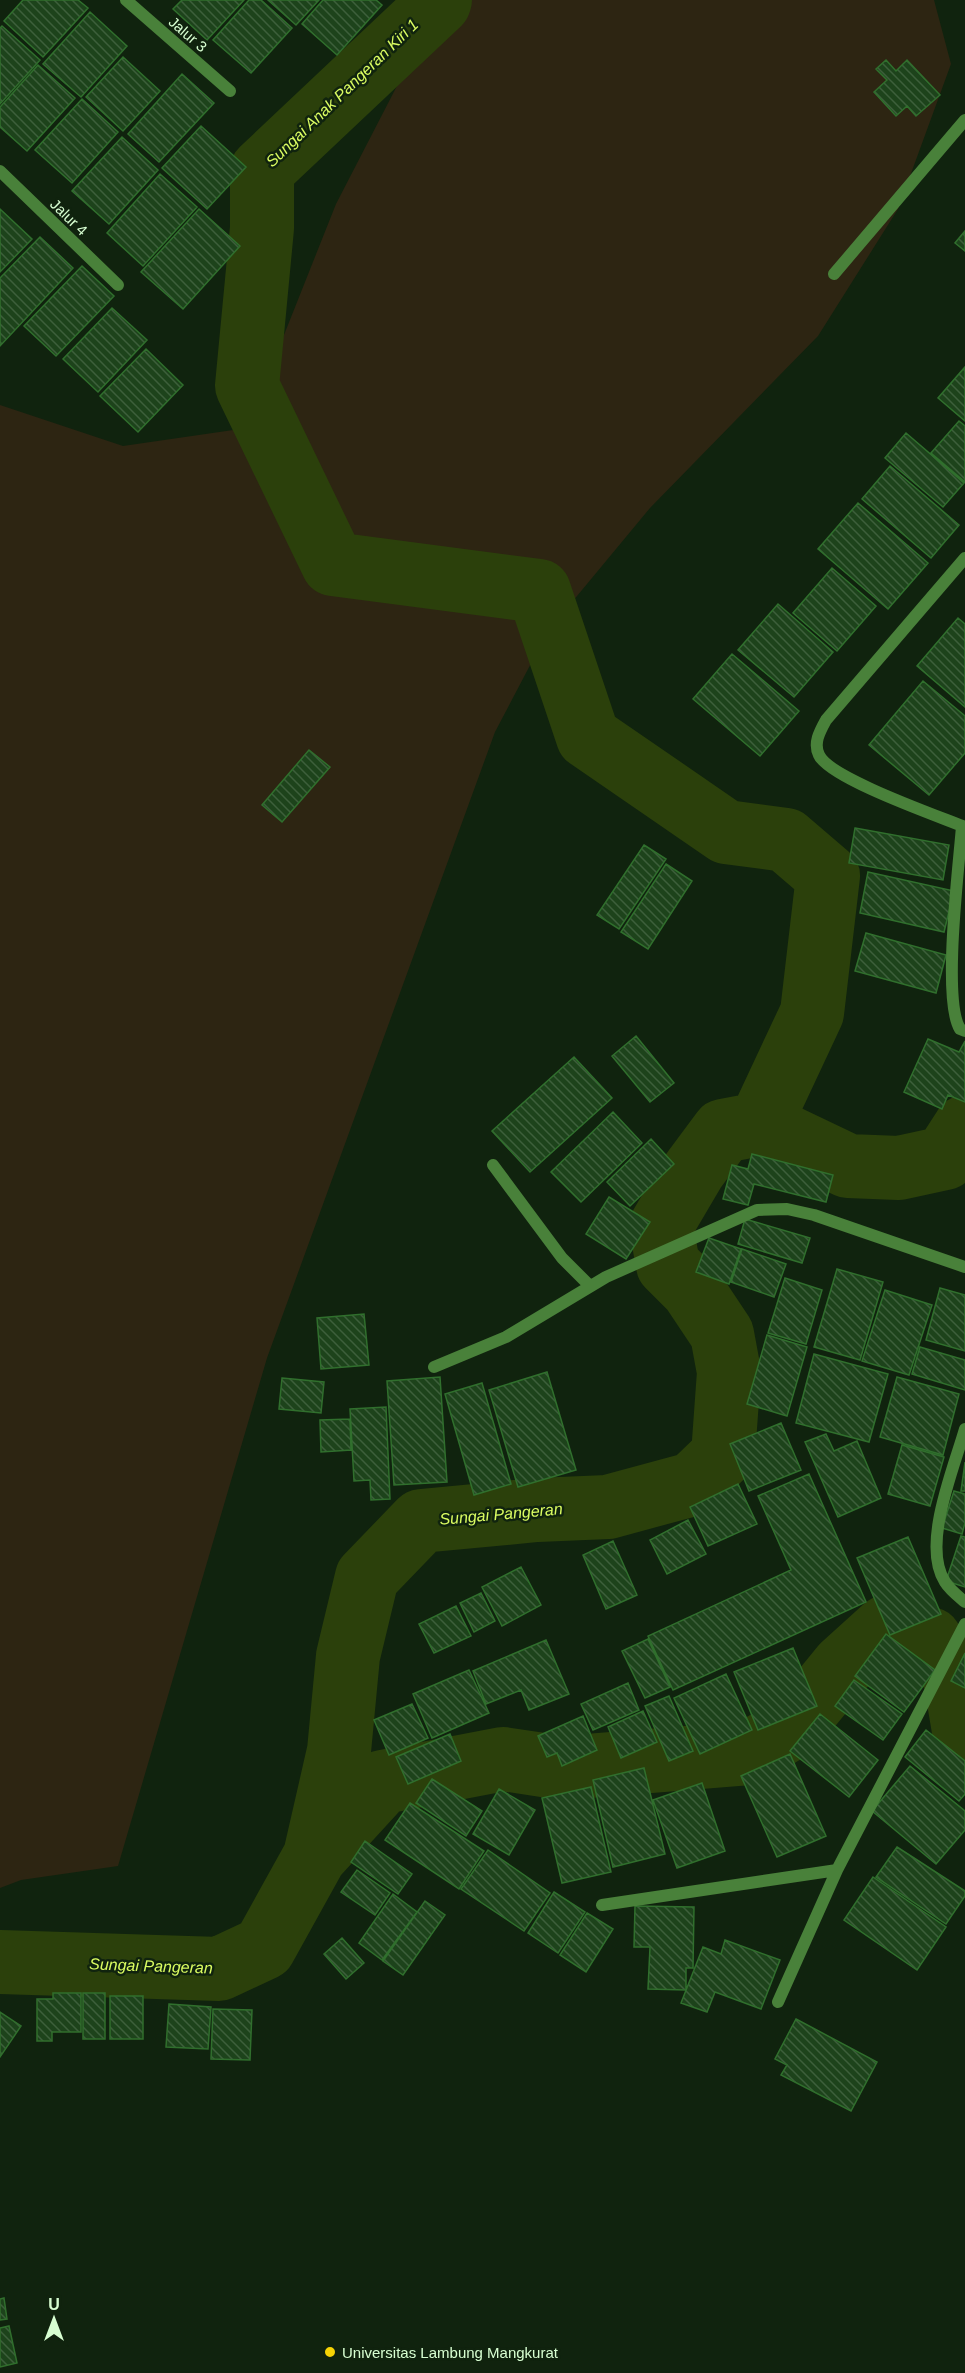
<svg xmlns="http://www.w3.org/2000/svg" width="965" height="2373" font-family="Arial,sans-serif">
<defs>
<pattern id="building-back-hatch" width="6" height="6" patternUnits="userSpaceOnUse" patternTransform="scale(1.5)"><rect width="6" height="6" fill="#1d431b"/><path d="M-1 5l2 2M0 0l6 6M5-1l2 2" fill="none" stroke="#3d5f3b"/></pattern>
</defs>
<rect width="100%" height="100%" fill="#10230e"/>
<path fill="#2d2512" d="M463 0H934L951 64 898 209 818 336 650 508 548 631 495 732 267 1358 118 1866 21 1880 0 1888V405L123 446 247 428 336 204 415 51Z"/>
<g fill="none" stroke-linecap="round" stroke-linejoin="round">
<path stroke="#2b400b" stroke-width="64" d="M440 0 439 3 262 170V228L247 386 333 564 539 591 588 737 726 832 786 840 828 876 812 1013 760 1124
M760 1124 848 1166 899 1168 945 1158 965 1127
M317 1854 383 1782 503 1759 563 1768 749 1753 794 1726 843 1666 885 1628 930 1639 955 1677 965 1737
M0 1962 219 1969 264 1948 315 1856 339 1751 348 1656 367 1577 421 1521 537 1510 608 1507 693 1484 723 1455 729 1372 722 1334 692 1289 668 1265 661 1226 694 1170 723 1131 760 1124"/>
</g>
<path fill="url(#building-back-hatch)" stroke="#306f2d" stroke-width="1.5" d="M23 0H78L88 8 43 57 4 21Z
M182 0H244L207 40 173 9Z
M249 0H261L292 28 251 73 213 40Z
M268 0H319L296 25Z
M323 0H376L382 5 337 55 302 24Z
M90 12 127 46 81 97 43 64Z
M2 26 40 60 0 104V28Z
M123 57 160 91 123 131 86 97Z
M886 60 896 71 907 60 940 95 916 116 907 106 896 116 874 92 887 80 876 69Z
M38 65 75 98 27 151 0 127V107Z
M182 74 214 103 159 162 128 134Z
M82 99 118 132 72 183 35 150Z
M201 126 246 167 207 209 162 168Z
M122 137 158 170 109 224 72 191Z
M160 174 197 207 143 266 107 233Z
M0 209 32 239 0 272Z
M199 209 240 246 183 309 141 272Z
M965 231V251L955 243Z
M40 237 73 268 0 346V278Z
M82 266 114 296 56 356 24 326Z
M112 308 147 340 98 392 63 359Z
M146 349 183 385 138 432 100 396Z
M965 367V421L938 398Z
M959 421 965 426V482L931 453Z
M906 433 964 483 943 507 885 458Z
M890 466 959 525 931 558 862 499Z
M858 503 928 563 888 609 818 549Z
M832 568 876 606 837 651 793 613Z
M778 604 833 652 794 697 738 650Z
M958 618 965 624V707L917 666Z
M732 654 799 711 760 756 693 699Z
M923 681 965 716V753L929 795 869 745Z
M309 750 330 767 282 822 262 805Z
M855 828 949 845 943 880 849 863Z
M644 845 666 859 619 929 597 915Z
M666 864 692 881 648 949 621 932Z
M868 872 954 891 944 932 860 913Z
M866 933 946 955 936 993 855 971Z
M636 1036 674 1083 650 1102 612 1056Z
M928 1039 959 1052 965 1041V1102L948 1095 942 1109 904 1092Z
M574 1057 612 1098 530 1172 492 1131Z
M613 1112 642 1143 581 1202 551 1172Z
M651 1139 674 1164 630 1206 607 1182Z
M752 1154 833 1175 826 1202 754 1184 748 1205 723 1199 732 1165 748 1169Z
M609 1197 650 1222 626 1259 586 1234Z
M745 1219 810 1238 802 1263 738 1244Z
M709 1238 741 1249 729 1284 696 1272Z
M742 1249 786 1264 774 1297 731 1282Z
M837 1269 883 1282 860 1360 814 1347Z
M785 1278 822 1290 806 1344 768 1333Z
M940 1288 965 1295V1351L926 1340Z
M885 1290 932 1305 909 1375 862 1361Z
M364 1314 369 1365 321 1369 317 1318Z
M767 1335 807 1347 787 1416 747 1404Z
M920 1347 965 1360V1390L912 1374Z
M814 1354 888 1374 869 1442 796 1423Z
M547 1372 576 1470 518 1487 489 1390Z
M440 1377 447 1482 394 1485 387 1381Z
M897 1377 959 1394 943 1455 880 1437Z
M282 1378 324 1382 321 1413 279 1409Z
M482 1383 511 1484 474 1495 445 1394Z
M386 1407 390 1499 371 1500 370 1480 354 1481 350 1409Z
M350 1419 351 1450 321 1452 320 1420Z
M781 1423 801 1470 749 1491 730 1444Z
M826 1434 834 1451 857 1441 881 1498 838 1517 805 1442Z
M902 1445 944 1457 930 1506 888 1494Z
M965 1462V1491H961Z
M809 1474 866 1602 673 1690 648 1636 791 1570 758 1496Z
M738 1484 757 1524 708 1546 690 1507Z
M954 1491 965 1494V1523L962 1534 942 1528Z
M688 1520 706 1554 667 1574 650 1540Z
M961 1536 965 1537V1587L946 1581Z
M908 1537 941 1614 890 1635 857 1558Z
M613 1541 637 1595 606 1609 583 1555Z
M521 1567 541 1605 502 1626 482 1587Z
M481 1593 495 1621 474 1632 460 1603Z
M456 1606 471 1636 434 1653 419 1624Z
M886 1634 935 1670 904 1712 855 1676Z
M648 1639 670 1687 645 1698 622 1651Z
M546 1640 569 1694 529 1710 521 1690 486 1704 473 1671Z
M793 1648 817 1706 758 1730 734 1672Z
M965 1653V1688L951 1681Z
M469 1670 489 1713 432 1738 413 1694Z
M726 1674 752 1730 700 1754 674 1698Z
M854 1680 902 1714 883 1740 835 1706Z
M628 1683 639 1710 593 1730 581 1704Z
M669 1696 693 1751 669 1761 645 1706Z
M412 1704 428 1738 389 1755 374 1720Z
M643 1711 657 1742 621 1758 608 1727Z
M820 1714 878 1760 849 1797 790 1751Z
M583 1716 597 1750 562 1766 557 1753 547 1757 538 1736Z
M926 1730 965 1761V1794L959 1801 905 1757Z
M450 1734 461 1761 408 1784 396 1757Z
M790 1754 826 1836 777 1857 741 1776Z
M910 1766 965 1811V1830L936 1864 872 1811Z
M644 1768 665 1854 613 1867 593 1780Z
M432 1779 482 1811 466 1836 416 1803Z
M702 1783 725 1851 677 1868 653 1800Z
M591 1787 611 1872 562 1883 542 1798Z
M499 1789 535 1810 509 1855 473 1834Z
M410 1803 484 1851 459 1889 385 1840Z
M365 1841 412 1874 398 1894 351 1862Z
M897 1847 965 1891V1896L946 1924 876 1877Z
M488 1850 550 1893 524 1931 461 1889Z
M357 1870 390 1893 375 1915 341 1892Z
M873 1877 946 1927 917 1970 844 1920Z
M554 1892 585 1912 558 1953 528 1933Z
M393 1894 417 1912 382 1960 359 1943Z
M425 1901 445 1915 403 1975 383 1961Z
M635 1906 694 1907 693 1968H686V1990L648 1989 650 1947H634Z
M587 1913 613 1929 586 1972 560 1955Z
M342 1938 364 1963 346 1979 324 1954Z
M725 1940 780 1960 761 2009 715 1992 707 2012 681 2003 703 1947 721 1954Z
M53 1993H81V2032H52V2041H37V1999H53Z
M83 1993H105V2039H83Z
M110 1996H143V2039H110Z
M169 2004 211 2007 208 2049 166 2047Z
M213 2009 252 2010 250 2060 211 2059Z
M0 2012 21 2026 0 2057Z
M796 2019 877 2062 851 2111 781 2075 787 2065 775 2059Z
M4 2298 7 2319 0 2320V2299Z
M9 2326 17 2363 0 2367V2328Z"/>
<g fill="none" stroke-linecap="round" stroke-linejoin="round">
<path stroke="#49813a" stroke-width="12" d="M126 0 230 91
M0 171 118 285
M834 274 965 120
M965 558 826 720C820 731 813 743 819 755 829 778 938 816 965 827
M962 826C959 866 942 1000 960 1029L965 1031
M493 1165 562 1258 590 1286
M434 1367 506 1337 606 1277 757 1210 787 1209 814 1215 965 1267
M965 1429C954 1468 921 1545 945 1582 950 1590 958 1596 965 1602
M602 1905 837 1870 965 1624
M778 2002 837 1870"/>
</g>
<circle fill="#f6d305" stroke="#10230e" stroke-width="2" cx="330" cy="2352" r="6"/>
<g text-anchor="middle" dominant-baseline="central" stroke-width="5" stroke-linejoin="round" paint-order="stroke">
<g font-size="15" fill="#d7fed1" stroke="#10230e">
<text transform="translate(188 34) rotate(41)">Jalur 3</text>
<text transform="translate(69 217) rotate(44)">Jalur 4</text>
</g>
<g font-size="15" fill="#d7fed1" stroke="#10230e" text-anchor="start">
<text x="342" y="2352">Universitas Lambung Mangkurat</text>
</g>
<g font-size="16" font-style="italic" fill="#dafc61" stroke="#10230e">
<text transform="translate(342 93) rotate(-44)">Sungai Anak Pangeran Kiri 1</text>
<text transform="translate(501 1514) rotate(-5)">Sungai Pangeran</text>
<text transform="translate(151 1966) rotate(2)">Sungai Pangeran</text>
</g>
</g>
<g transform="translate(54 2319)" stroke="#10230e" stroke-width="4.5" paint-order="stroke">
<path d="M0-4.5L10 22L0 15L-10 22Z" fill="#d7fed1"/>
<text y="-9" font-size="16" font-weight="bold" text-anchor="middle" fill="#d7fed1">U</text>
</g>
</svg>
